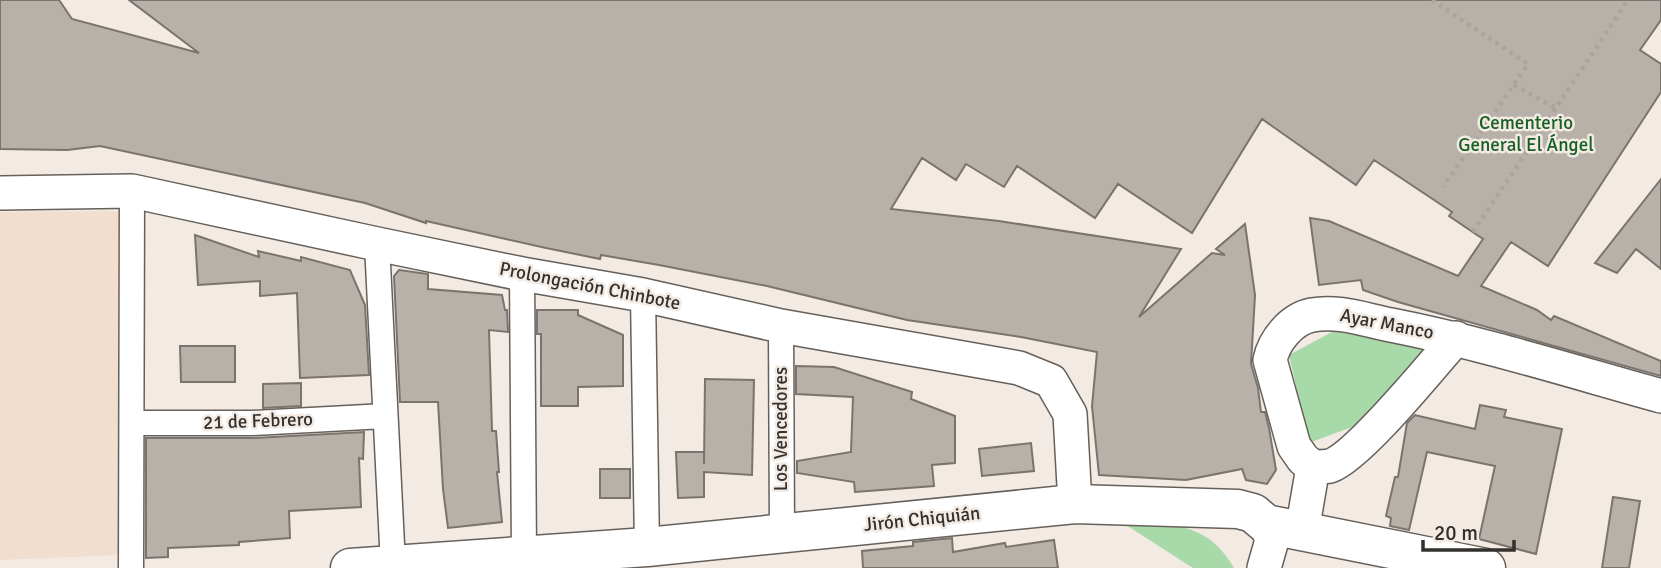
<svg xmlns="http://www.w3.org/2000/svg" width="1661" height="568" font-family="Signika,sans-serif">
<rect width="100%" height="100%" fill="#f2eae3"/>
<path fill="#f1dece" d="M120 211 121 555 0 560V212Z"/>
<path fill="#a7d9a9" d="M1334 331 1427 349 1360 424 1309 443 1289 355Z
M1123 523C1171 523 1208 522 1234 568H1193Z"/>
<path fill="#b8b1aa" stroke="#7b746e" stroke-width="2" d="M0 0H59L72 19 199 53 129 0H1661V20L1640 50 1661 64V92L1548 266 1511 242 1481 286 1537 310 1551 320 1554 316 1661 361V376L1398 302 1363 290 1361 280 1319 285 1310 218 1329 221 1458 276 1483 239 1449 216 1452 212 1374 160 1356 185 1262 119 1192 233 1118 184 1095 218 1017 166 1004 187 966 164 956 180 922 158 891 209 999 221 1181 249 1139 317 1212 253 1225 255 1216 249 1245 224 1255 295 1251 364 1258 388 1261 412H1265L1269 428 1276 470 1267 484 1246 480 1242 469 1186 480 1099 475 1092 406 1097 352 1021 337 907 320 767 286 659 265 601 255 600 259 546 248 426 221V223L365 203 100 146 67 150 0 149Z
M1661 179V269L1636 249 1617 273 1595 263Z
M195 235 259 257 258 251 301 261V257L350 270 365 305 369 375 300 378 297 293 260 296V281L198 285Z
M399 270 428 274V289L502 295 505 310H507L508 332 489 330 492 431H496L499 472H497L502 522 448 528 443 489 438 402H400L394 276Z
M537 310H578V315L623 335V386L578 387V406H541V334H537Z
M180 346H235V382H181Z
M796 366 834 367 912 392 911 399 955 416V463L932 465 934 486 855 492 854 482 797 473V461L851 452 853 397 796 394Z
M705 379 754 380 752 475 704 472V497L678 498 676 452H704V464Z
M301 383V406L263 408V384Z
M1480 405 1506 410 1504 417 1562 429 1536 554 1479 539 1495 466 1427 452 1409 530 1390 526 1391 518 1386 516 1395 477H1398L1407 423 1415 415 1475 429Z
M364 432 363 459 359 458 361 507 289 511 290 538 239 542V545L168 548V557L146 558V438H253Z
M1031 443 1034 471 982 476 979 449Z
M600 469H630V498H600Z
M1613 497 1640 501 1629 568H1602Z
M952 538 953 552 1005 543 1006 547 1054 540 1058 568H863L862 551 913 546V542Z"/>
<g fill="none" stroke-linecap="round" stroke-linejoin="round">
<g stroke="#67605a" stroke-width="27">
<path id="pedestrian" d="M377 244 393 565
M522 274 524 557
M643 295 647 547
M781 326 782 533
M132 423H252L385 416
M131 568 132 191"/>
</g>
<g stroke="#67605a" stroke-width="36">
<path id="minor" d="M0 193 132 191 377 244 522 274 643 295 781 326 1019 368 1051 381 1070 414 1075 504
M1313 467C1318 467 1325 467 1330 466 1359 456 1432 365 1456 338
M1302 531 1313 467 1303 459 1294 446 1270 360C1274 341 1291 319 1312 315 1338 310 1365 320 1391 325 1482 343 1571 371 1661 396
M1264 568 1272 540 1266 524"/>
</g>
<g stroke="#67605a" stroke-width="41">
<path id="tertiary" d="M350 568 647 547 1075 504 1238 509 1253 513 1266 524 1486 568"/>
</g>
<path stroke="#aaa49e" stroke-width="4.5" stroke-dasharray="3.5 5" stroke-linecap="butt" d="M1432 0 1528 64 1443 187
M1514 85 1556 108
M1473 232 1628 0"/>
<use href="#pedestrian" stroke="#fff" stroke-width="24"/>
<use href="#minor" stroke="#fff" stroke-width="33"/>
<use href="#tertiary" stroke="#fff" stroke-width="38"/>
</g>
<g text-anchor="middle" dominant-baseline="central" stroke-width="5" stroke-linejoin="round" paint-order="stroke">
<g font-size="19" fill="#176023" stroke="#f2eae3">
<text x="1526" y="123">Cementerio<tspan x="1526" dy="22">General El Ángel</tspan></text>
</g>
<g font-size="19" fill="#33302d" stroke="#f2eae3">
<text transform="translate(590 286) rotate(11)">Prolongación Chinbote</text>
<text transform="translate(1387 324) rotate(11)">Ayar Manco</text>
<text transform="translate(258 421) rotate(-2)">21 de Febrero</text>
<text transform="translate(781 429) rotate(-90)">Los Vencedores</text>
<text transform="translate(922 519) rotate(-6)">Jirón Chiquián</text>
</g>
</g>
<path d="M1423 540v10h91v-10" fill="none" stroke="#33302d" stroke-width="3.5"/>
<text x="1434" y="540" font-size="21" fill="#33302d" stroke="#f2eae3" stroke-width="5" paint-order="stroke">20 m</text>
</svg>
